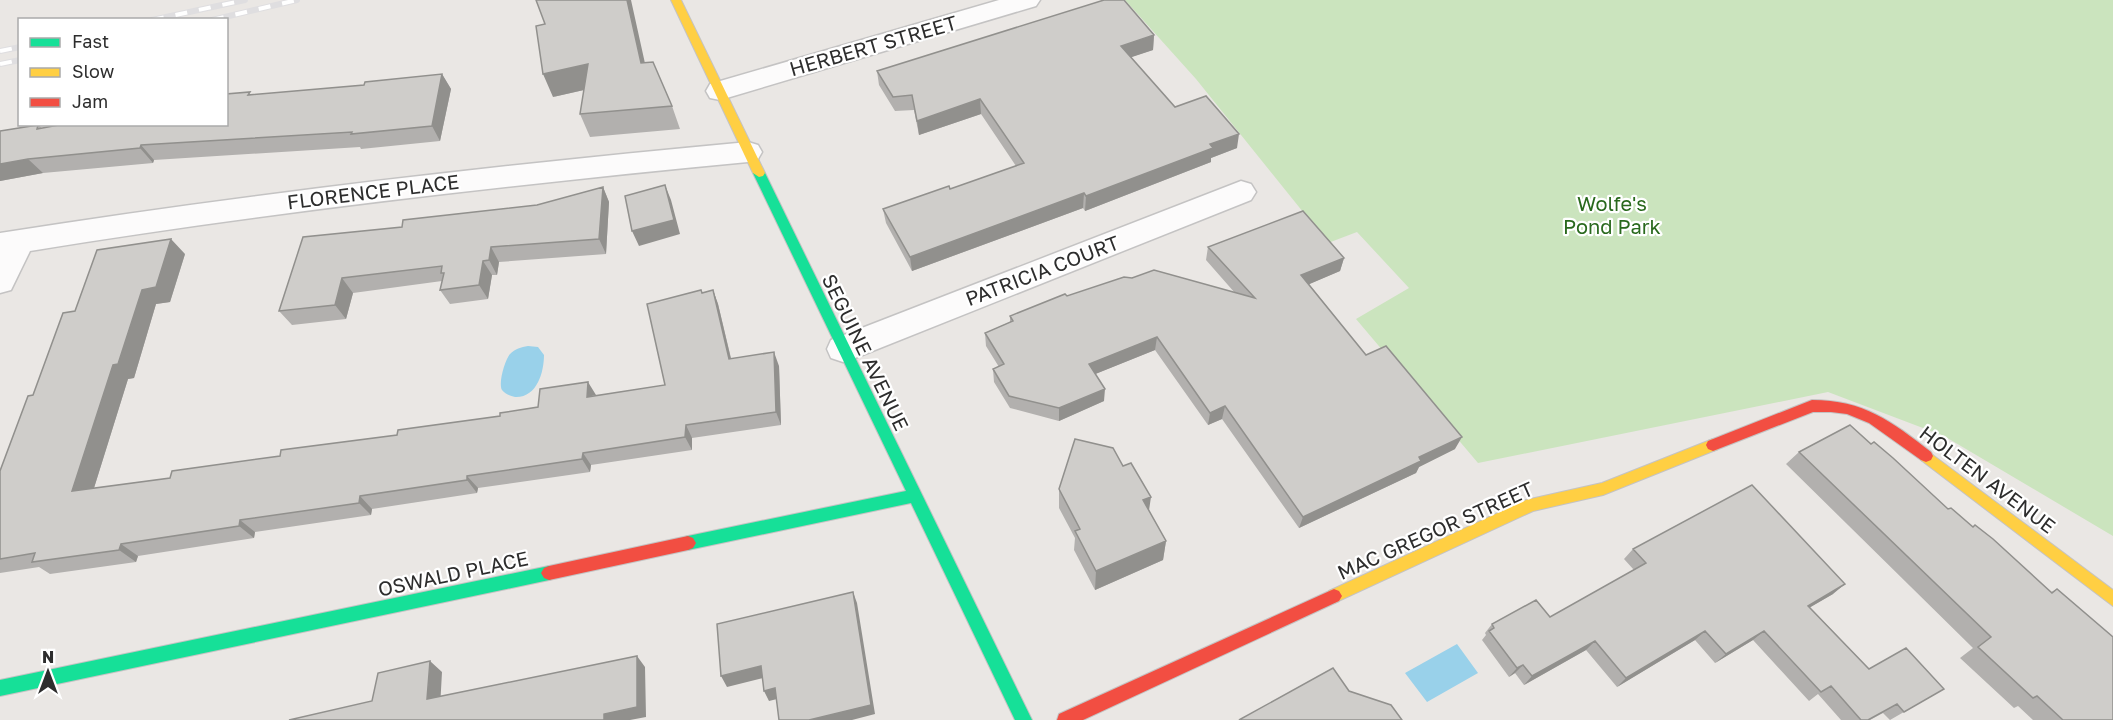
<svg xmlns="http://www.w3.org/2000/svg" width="2113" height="720" font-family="'Golos Text',sans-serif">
<rect width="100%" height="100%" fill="#eae7e4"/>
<path fill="#cbe4be" d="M1125 0H2113V536L1944 436 1828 392 1478 463 1356 319 1409 288 1357 232 1328 243 1196 79Z"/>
<path fill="#99d1ea" d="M528 346 538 347 544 355C544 372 537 398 515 397 510 396 505 394 502 390 498 383 505 360 510 354 515 349 521 347 528 346Z
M1457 644 1478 673 1427 702 1405 673Z"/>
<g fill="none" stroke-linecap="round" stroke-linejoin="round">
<g stroke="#c4c3c3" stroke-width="3">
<path id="street" d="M999 0H1040L1036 6 720 100 710 98 706 91 710 84Z
M748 142 758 145 762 152 758 159 748 162C508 185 268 212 30 251L11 290 0 293V233C248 194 498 165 748 142Z
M1241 181 1251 184 1256 192 1251 200 855 358 843 362 831 358 827 349 831 340Z"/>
</g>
<g stroke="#c4c3c3" stroke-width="2">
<path id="fast" d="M759 169 765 173 1032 720H1015L911 503 688 550 683 548 680 543 683 538 688 536 906 491 753 173Z
M549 566 554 568 557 573 554 578 549 580 0 696V680Z"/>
</g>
<g stroke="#c4c3c3" stroke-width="2">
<path id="slow" d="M671 0H681L765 173 763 176 759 177 753 173Z
M1713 439 1718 441 1720 445 1718 449 1603 495 1533 511 1334 603 1329 601 1326 596 1329 591 1526 500 1602 483Z
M1926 450 2113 590V606L1921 460 1919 456 1921 452Z"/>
</g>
<g stroke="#c4c3c3" stroke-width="2">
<path id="jam" d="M1812 400C1864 400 1891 421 1931 452L1933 456 1931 460 1926 462 1921 460 1869 423 1847 414 1831 412H1813L1713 451 1708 449 1706 445 1708 441Z
M688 536 693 538 696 543 693 548 688 550 549 580 544 578 541 573 544 568 549 566Z
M1334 589 1339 591 1342 596 1339 601 1083 720H1057L1059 714Z"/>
</g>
<use href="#street" fill="#fcfbfb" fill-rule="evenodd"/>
<use href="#fast" fill="#16e098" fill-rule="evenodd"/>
<use href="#slow" fill="#ffcf43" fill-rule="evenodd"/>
<use href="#jam" fill="#f24e42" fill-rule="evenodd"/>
<g stroke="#dfdee0" stroke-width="6">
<path id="rail" d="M152 20 245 0
M212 20 297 0
M0 51 20 47
M0 64 20 60"/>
</g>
<use href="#rail" stroke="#fff" stroke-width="4" stroke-dasharray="12" stroke-linecap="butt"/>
</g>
<path fill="#b2b0ae" d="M1154 35 1153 50 1131 57 1175 107 1237 148 1211 158V162L1085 211 1083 208 912 271 886 223 883 209 950 189 1016 166 981 114 919 135 914 110 895 111 879 85 877 71Z
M644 62 672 106 680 129 590 137 580 114 584 90 553 97Z
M442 74 451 89 440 141 361 149 360 147 154 160 153 163 43 173 0 181V131L38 125 42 128 252 95 364 85Z
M603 187 609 202 606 254 499 262 497 275H492L488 299 450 304 440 290 442 281 353 293 346 319 292 325 279 311 402 227 537 205Z
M1208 247 1344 258 1340 271 1309 284 1366 355 1455 449 1419 467 1416 473 1299 528 1222 419 1208 425 1155 350 1095 374 1104 401 1059 421 1010 408 994 382 993 369 999 367 986 346 985 333 1010 322V316L1235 293 1206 260Z
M185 254 170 302 156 304 134 378 128 379 94 488 170 478 280 456 500 416 538 407 596 396 665 385 702 293 713 290 718 304 731 358 779 366 781 425 692 438V450L591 465 590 472 478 488 477 493 372 509 371 515 255 532 254 538 138 556 136 562 50 574 39 567 0 573V471L33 395Z
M1871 444 1948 509 1973 527 2051 592 2057 589 2113 720H2033L2018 706 2014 708 1960 658 1973 648 1786 464 1799 452Z
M1059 489 1149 511 1166 541 1163 560 1095 590 1074 550 1075 538 1059 508Z
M1633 549 1833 594 1810 607 1869 669 1944 689 1890 720 1883 713 1870 720H1841L1818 694 1809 701 1753 640 1715 663 1695 640 1617 687 1586 650 1524 685 1515 673 1509 677 1482 640 1486 635 1485 633 1492 624 1550 617 1634 570 1624 559Z"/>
<path fill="#91908d" d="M627 0H631L650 86 641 63Z
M1154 35 1153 50 1120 61 1121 46Z
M588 64 597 87 553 97 543 74Z
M442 74 451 89 440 141 432 126Z
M980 99 981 114 919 135 917 121Z
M1239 134 1237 148 1211 158V162L1085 211 1086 196 1210 144Z
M141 145 154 160 153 163 140 148Z
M28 159 43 173 0 181V164Z
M665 185 671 200 680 234 639 246 632 231Z
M603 187 609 202 606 254 599 239Z
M1084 193 1083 208 912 271 910 257Z
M171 239 185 254 170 302 156 304 134 378 128 379 89 504 72 491 113 365 142 290Z
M491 247 499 262 497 275 489 260Z
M1344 258 1340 271 1298 289 1301 275Z
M483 261 492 275 488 299 479 285Z
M342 278 353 293 346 319 335 305Z
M713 290 718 304 734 372 729 359Z
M1157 337 1155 350 1088 377 1089 364Z
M774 352 779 366 781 425 776 412Z
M588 382 596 395 587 397Z
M1105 389 1104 401 1059 421V408Z
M1225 406 1222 419 1208 425 1210 413Z
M686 425 692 438V450L685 437Z
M1462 437 1455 449 1419 467 1416 473 1299 528 1303 517 1419 457Z
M583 453 591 465 590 472 582 459Z
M467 476 478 488 477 493 467 480Z
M360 496 372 509 371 515 359 503Z
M1151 497 1148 517 1143 500Z
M240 520 255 532 254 538 239 526Z
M1166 541 1163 560 1095 590 1096 571Z
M121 544 138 556 136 562 119 550Z
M1845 584 1833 594 1797 615 1808 606Z
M853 592 857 603 875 714 852 720H809Z
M1705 631 1695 640 1617 687 1626 678Z
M1764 631 1753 640 1715 663 1726 654Z
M1595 641 1586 650 1524 685 1532 676Z
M637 656 645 667 646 717 630 720H604V714Z
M430 661 442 672 440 708 427 699Z
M1523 665 1515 673 1509 677 1517 668Z
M761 666 767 677 727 687 721 676Z
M775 688 781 698 769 701 764 691Z"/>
<path fill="#cfcdca" stroke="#91908d" stroke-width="1.5" d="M536 0H627L641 63 653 62 672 106 580 114 588 64 543 74 536 26 545 24Z
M1104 0H1124L1154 35 1121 46 1175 107 1206 96 1239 134 1210 144 1213 148 1086 196 1084 193 910 257 883 209 949 186 950 189 1024 163 980 99 917 121 912 95 893 97 877 71Z
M442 74 432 126 351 134 352 132 141 145 140 148 28 159 0 164V131L38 125 37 129 64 124H226V94L250 92 248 95 364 85 365 82Z
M665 185 674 220 632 231 625 196Z
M603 187 599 239 491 247 489 260 483 261 479 285 440 290 444 273H441L442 266 342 278 335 305 279 311 303 237 402 227 403 220 537 205Z
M1303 211 1344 258 1301 275 1366 355 1386 346 1462 437 1419 457 1421 461 1303 517 1225 406 1210 413 1157 337 1089 364 1105 389 1059 408 1009 396 993 369 1004 364 985 333 1013 321 1010 316 1065 294 1067 296 1124 277 1132 278 1154 270 1255 298 1208 247Z
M171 239 156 287 142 290 118 364 113 365 72 491 170 478 172 471 280 456 281 450 397 435 398 430 500 416V413L538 407 540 389 588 382 587 397 665 385 647 304 701 290 702 293 713 290 729 359 774 352 776 412 686 425 685 437 583 453 582 459 467 476V480L360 496 359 503 240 520 239 526 121 544 119 550 32 562 35 553 0 559V471L28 396 33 395 63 313 75 311 97 250Z
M1850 425 1871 444 1874 442 1893 458 1948 509 1951 508 1973 527 1975 525 1993 539 2052 593 2057 589 2113 637V720H2063L2037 696 2033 698 1978 647 1991 637 1799 452Z
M1075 439 1113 448 1123 466 1131 463 1151 497 1143 500 1166 541 1096 571 1075 531 1080 529 1059 489Z
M1752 485 1845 584 1808 606 1869 669 1906 648 1944 689 1904 712 1897 704 1868 720H1861L1831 686 1821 692 1764 631 1726 654 1705 631 1626 678 1595 641 1532 676 1523 665 1517 668 1489 631 1494 628 1492 624 1536 600 1550 617 1646 563 1633 549Z
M853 592 871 705 809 720H779L775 688 764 691 761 666 721 676 717 624Z
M637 656V707L604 714V720H289L372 701 378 673 430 661 427 699Z
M1333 668 1349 691 1391 705 1402 720H1239Z"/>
<g text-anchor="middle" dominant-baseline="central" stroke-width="4.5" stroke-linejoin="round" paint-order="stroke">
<g font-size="20" fill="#2d2d2d" stroke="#fff">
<text transform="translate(873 45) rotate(-16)">HERBERT STREET</text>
<text transform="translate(373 191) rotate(-7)">FLORENCE PLACE</text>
<text transform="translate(1042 270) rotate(-21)">PATRICIA COURT</text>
<text transform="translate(866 352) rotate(64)">SEGUINE AVENUE</text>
<text transform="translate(1988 479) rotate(37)">HOLTEN AVENUE</text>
<text transform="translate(1435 530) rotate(-24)">MAC GREGOR STREET</text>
<text transform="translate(453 573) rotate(-12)">OSWALD PLACE</text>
</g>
<g font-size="20" fill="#29691d" stroke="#fff">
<text x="1612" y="203">Wolfe's<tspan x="1612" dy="23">Pond Park</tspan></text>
</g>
</g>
<rect x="18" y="18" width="210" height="108" fill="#ffffff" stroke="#ababab" stroke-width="1.5"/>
<rect x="30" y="38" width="30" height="9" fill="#16e098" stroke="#ababab" stroke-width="1.5"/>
<text x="72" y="48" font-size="18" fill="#2d2d2d">Fast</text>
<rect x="30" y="68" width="30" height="9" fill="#ffcf43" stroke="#ababab" stroke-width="1.5"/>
<text x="72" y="78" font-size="18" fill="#2d2d2d">Slow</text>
<rect x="30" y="98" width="30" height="9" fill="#f24e42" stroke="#ababab" stroke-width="1.5"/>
<text x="72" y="108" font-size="18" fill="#2d2d2d">Jam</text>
<g transform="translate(48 672)" stroke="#ffffff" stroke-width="4.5" paint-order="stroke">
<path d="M0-4.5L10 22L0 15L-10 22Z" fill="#2d2d2d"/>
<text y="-9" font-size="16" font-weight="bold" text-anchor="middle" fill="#2d2d2d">N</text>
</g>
</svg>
